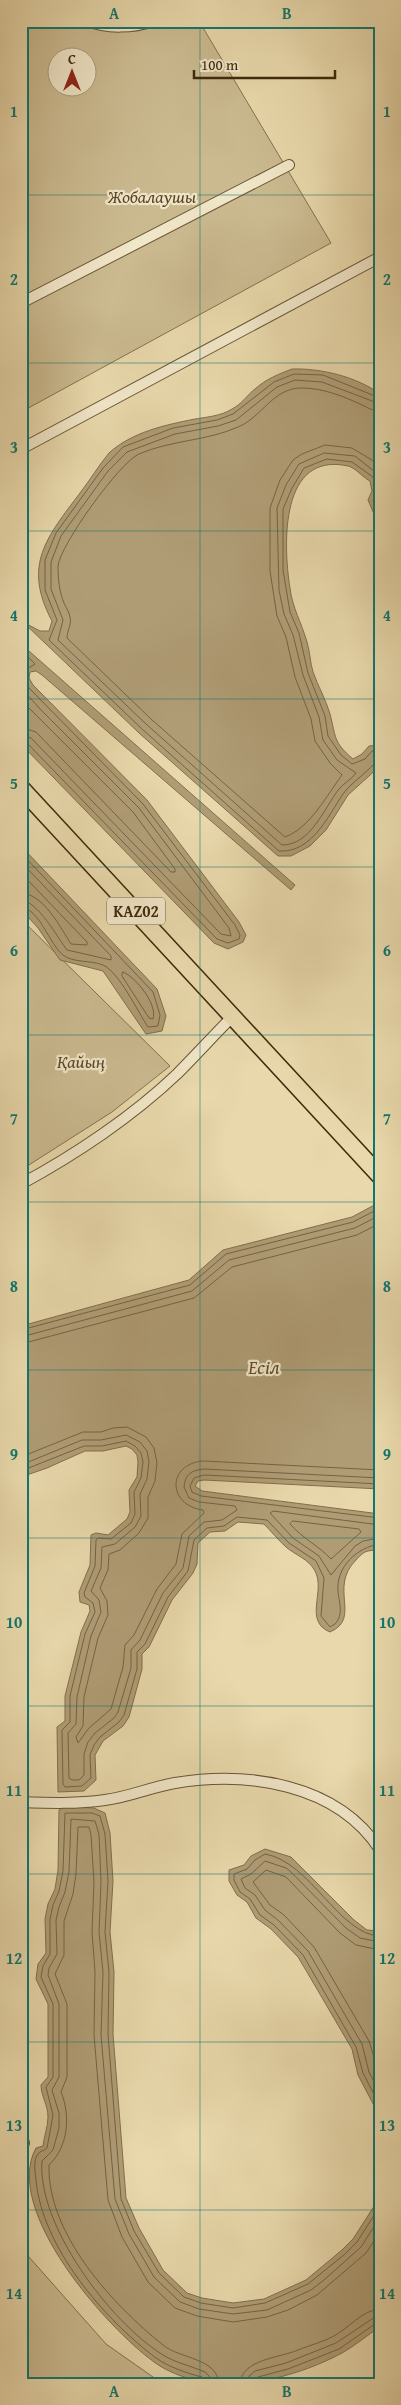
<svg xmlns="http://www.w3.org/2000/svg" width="401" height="2405" font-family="'Gentium Book Plus',serif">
<rect width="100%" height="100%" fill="#e8d8ab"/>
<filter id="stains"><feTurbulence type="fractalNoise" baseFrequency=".004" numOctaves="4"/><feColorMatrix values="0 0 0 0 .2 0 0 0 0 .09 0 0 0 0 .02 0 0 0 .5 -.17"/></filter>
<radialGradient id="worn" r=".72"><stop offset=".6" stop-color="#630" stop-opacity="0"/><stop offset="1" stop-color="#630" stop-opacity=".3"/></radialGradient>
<path fill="#cbba90" stroke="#85724e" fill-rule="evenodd" d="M36 21H77L104 29 123 30 142 29 166 21H199L331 243 21 412V30ZM58 58H88V88H58Z
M21 919 170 1066 112 1112 21 1170Z
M21 2248 106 2344 163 2384H21Z"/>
<path fill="#af9c75" stroke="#826e4b" d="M292 369C321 368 357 377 380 394V528L368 500 372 491 370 481C362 477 356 468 348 466 280 451 283 544 290 588 292 607 302 624 307 642 310 652 310 662 313 672 318 686 326 700 330 714 336 737 333 742 353 759L362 754 369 746 379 745 380 766 348 795 326 830 310 846 291 856H278L139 733 23 622 40 631H49L52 621C22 565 47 537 80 493 90 480 99 465 109 453 132 432 165 425 195 419 207 417 221 416 232 409 242 404 247 395 255 389 266 379 279 374 292 369Z
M21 644 295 885 291 890 42 675 36 671 30 672 29 678 33 685 147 800 239 922 246 935 243 942 228 949 214 943 21 744Z
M21 846 157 989 166 1016 162 1031 146 1034 103 971 60 960 38 928 21 909Z
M380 1202V1489L204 1480 198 1481 195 1486 202 1491 380 1514V1549C376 1550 372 1550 368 1551 363 1552 359 1557 356 1560 328 1588 362 1618 330 1632 303 1621 326 1591 315 1571 309 1559 295 1555 286 1547 278 1540 271 1531 264 1524L238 1522 225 1531 210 1532 198 1543 197 1564 193 1573 172 1600 149 1647 142 1654V1669L129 1717 123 1726 103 1741 95 1755 96 1780 84 1791 58 1792 57 1727 65 1721V1696L81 1632 90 1611 89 1605 80 1602 79 1592 90 1565 91 1535 96 1533 108 1535 127 1519 130 1512 129 1490 137 1477 138 1462 137 1455 132 1449 126 1446 103 1451H85L47 1468 21 1477V1326L189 1280 223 1250 352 1217Z
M65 1807 94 1808 105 1813 110 1833 113 1881 110 1932 114 1972 113 2034 126 2198 139 2228 163 2270 187 2293 202 2298 233 2303 264 2299 306 2280 342 2250 353 2239 380 2197V2327C367 2335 355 2346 342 2353 301 2375 246 2390 199 2381 184 2378 166 2371 154 2362 107 2328 2 2210 36 2148L43 2146C44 2136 48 2127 48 2117 48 2105 41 2096 41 2085L48 2077V2004L36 1979 38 1964 46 1953 45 1919 48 1904 55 1889 58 1870 59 1810Z
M265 1849 291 1857 354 1920 367 1930 380 1931V2117L358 2075 352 2049 307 1972 298 1957 271 1929 256 1918 247 1902 237 1895 229 1881V1870L244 1865 251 1856Z"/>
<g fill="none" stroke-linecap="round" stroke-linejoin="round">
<path stroke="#776240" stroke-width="1" d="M380 398 323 375 294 374 274 382 233 414 217 420 173 428 123 447 103 468 56 533 45 560V590L57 620 49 640 142 729 279 851C312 853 328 816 343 794 351 783 365 774 374 764L380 763
M380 404 322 382 295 380 277 387 236 420 218 426 175 434 127 452 108 471 61 536 51 562V589L63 620 58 640 146 724 282 845C311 845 324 808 339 789 344 783 352 779 356 773L337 760 323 740 319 717 303 675 293 635 284 614 279 590 277 508 286 485 299 464 324 453 355 456 380 476
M380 411C372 411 369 408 362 405 343 396 323 388 301 388 273 388 261 418 238 427 207 441 171 440 139 454 120 462 60 545 58 566 58 578 59 591 64 603 66 608 69 611 70 617 72 624 67 631 67 638L151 719 285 837C310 828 327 795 342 775L330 763 315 741 311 719 295 677 286 637 277 616 270 571V508L280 480 293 460 302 454 325 445 352 448 380 465
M380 517 373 501 376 491 373 477 352 462 327 459 304 468 292 488 283 509V570L290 612 299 633 308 673 325 716 328 736 341 755 352 764 365 759 372 751 380 750
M21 650 35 664 27 669 24 676 29 688 143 804 235 925 240 935 239 939 228 943 217 939 27 743 21 741
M21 688 41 710 139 808 229 928 231 936 221 934 31 738 21 735
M21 700 133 812 175 869V872H171L36 732 21 727
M21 853 153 992 160 1015 158 1026 148 1027C138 1012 119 972 103 965 91 960 73 963 63 955 50 945 39 908 21 907
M21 862 111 956V960L67 950C57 937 38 901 21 900
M21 873 87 942V945L71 944C60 927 44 894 21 893
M123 972C136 977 158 1005 153 1019L149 1018 122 976Z
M21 1330 190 1285 226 1254 353 1222 380 1208
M21 1337 192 1291 229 1260 355 1228 380 1215
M21 1344 194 1298 232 1267 357 1235 380 1223
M21 1457 83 1432H101L113 1428 127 1427 146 1437 154 1448 157 1463 155 1481 148 1497V1518L139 1533 120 1550 109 1554 108 1570 100 1588 107 1601 108 1615 98 1638 84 1697 83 1726 76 1737 78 1743 89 1728 111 1709 123 1667 125 1645 134 1635 157 1589 176 1564 182 1534 204 1513 203 1510C167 1505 167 1464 203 1461L380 1470
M21 1465 82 1440H101L126 1435 140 1442 147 1451 149 1462 147 1479 140 1494 141 1516 135 1527 115 1544 102 1547 101 1568 91 1591 99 1600 101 1612 91 1636 77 1697 76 1724 68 1733 69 1778 72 1780H79L84 1775V1754L88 1742 95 1733 114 1718 118 1712 131 1668V1650L140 1640 163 1593 183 1568 189 1536 204 1522 222 1520 237 1510 235 1506 199 1502 189 1498 184 1487C185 1474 192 1470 204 1469L380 1478
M21 1471 84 1446H102L126 1441 135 1446 141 1453 143 1462 141 1478 134 1492 135 1514 131 1523 111 1539 98 1538 96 1540 95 1566 84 1593 85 1597 93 1603 95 1612 85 1634 70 1696V1722L62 1730 63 1784 65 1787 82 1786 91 1778 90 1755 94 1745 100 1737 119 1722 124 1715 137 1669V1652L145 1644 168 1597 188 1571 194 1540 207 1528 224 1526 237 1517 267 1520 289 1543 316 1561 324 1578 321 1616 330 1627 335 1624C344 1614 339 1603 338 1591 336 1567 357 1547 380 1544
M380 1484 204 1475 194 1478 190 1486 192 1492 201 1496 380 1518
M293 1521 359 1529 361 1532 331 1559C319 1546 302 1538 290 1524Z
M380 1525 273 1511 270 1513 293 1538 319 1556 331 1575 355 1546 363 1541 380 1538
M380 1936C339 1935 311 1862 265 1854L255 1860 247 1869 234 1874V1880L240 1892 250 1899 260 1915 274 1925 303 1955 356 2047 363 2073 380 2106
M380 1942 360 1938 346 1928 291 1872 286 1868 265 1861 251 1874 241 1879 245 1888 255 1895 265 1910 279 1921 308 1951 362 2044 369 2072 380 2093
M380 1950 356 1945 340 1933 286 1877 266 1870 253 1882 270 1905 284 1915 314 1947 369 2041 380 2077
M205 2384 202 2377C186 2373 169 2367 156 2358 104 2319 42 2247 36 2180 35 2172 33 2160 38 2154 40 2151 44 2151 47 2148L53 2115 46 2087 53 2077V2004L41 1977 43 1966 50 1954V1919L53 1905 59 1891 63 1871 65 1813H92L100 1816 105 1834 108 1881 105 1932 109 1972 108 2034 121 2199 134 2231 159 2273 184 2297 201 2303 233 2308 265 2303 308 2284 345 2254 357 2242 380 2206
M211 2384 210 2377 205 2372C191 2366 176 2363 163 2355 110 2322 37 2225 42 2161L53 2150 59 2128V2113L52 2090 59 2077V2004L48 1975 49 1968 57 1954 56 1920 59 1907 65 1892 69 1872 71 1819 95 1821 99 1834 101 1882 99 1932 103 1972 101 2035 115 2199 129 2234 154 2277 180 2302 199 2309 233 2314 267 2310 311 2290 324 2280 361 2247 380 2217
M219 2384C218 2358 180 2359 163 2345 113 2305 47 2234 49 2165 68 2147 71 2116 61 2092L67 2077V2004L55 1974 64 1955V1921L73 1894 76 1874 78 1827H89L91 1835 94 1882 92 1932 95 1972 94 2035 108 2200 122 2237 148 2282 175 2308 197 2316 233 2322 267 2317 288 2310 317 2295 366 2253 380 2232
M240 2384C241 2359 280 2358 298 2350 310 2345 323 2342 334 2336 349 2328 362 2310 380 2309
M248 2384 249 2376 255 2371 286 2363 336 2343 372 2319 380 2317
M254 2384 258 2377 288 2369 339 2349 375 2324 380 2323"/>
<g stroke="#695533" stroke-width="12">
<path id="minor" d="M88 21C106 29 134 28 153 21
M21 303 289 165
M21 449 380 257
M21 1184C75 1155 133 1116 177 1074 196 1055 214 1035 233 1016
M21 1802C49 1803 77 1804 105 1800 129 1797 151 1787 175 1783 246 1771 337 1783 380 1850
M21 2135 24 2143"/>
</g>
<g stroke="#3f290b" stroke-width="19">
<path id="trunk" d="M21 788 380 1176"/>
</g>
<use href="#minor" stroke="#f0e6c8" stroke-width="10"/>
<use href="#trunk" stroke="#e8d8ab" stroke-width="16"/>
</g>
<path fill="none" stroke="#0f766e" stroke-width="1" stroke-opacity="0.55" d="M200 21V2384M21 195H380M21 363H380M21 531H380M21 699H380M21 867H380M21 1035H380M21 1202H380M21 1370H380M21 1538H380M21 1706H380M21 1874H380M21 2042H380M21 2210H380"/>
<g text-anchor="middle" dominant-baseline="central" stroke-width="4.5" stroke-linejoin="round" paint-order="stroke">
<rect fill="#f0e6c8" stroke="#746244" stroke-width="1" x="107" y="897.5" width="58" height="27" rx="4"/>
<g font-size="16" font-weight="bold" fill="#3f290b">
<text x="136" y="911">KAZ02</text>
</g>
<g font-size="18" font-style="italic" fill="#5b4626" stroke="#f0e6c8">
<text x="152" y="196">Жобалаушы</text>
<text x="81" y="1061">Қайың</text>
</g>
<g font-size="19" font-style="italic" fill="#614c2b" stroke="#f0e6c8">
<text x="264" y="1367">Есіл</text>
</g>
</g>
<rect width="401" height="2405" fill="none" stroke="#e8d8ab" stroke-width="55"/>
<g transform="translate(72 72)"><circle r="24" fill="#f0e6c8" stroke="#a99a7c"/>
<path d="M0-4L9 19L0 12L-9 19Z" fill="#8f2418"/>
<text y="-8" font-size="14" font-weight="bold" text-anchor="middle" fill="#3f290b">С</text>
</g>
<path d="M194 70v8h141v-8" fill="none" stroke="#3f290b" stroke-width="2.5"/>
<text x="201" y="70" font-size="15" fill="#3f290b" stroke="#f0e6c8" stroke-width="4" paint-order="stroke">100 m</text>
<rect x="28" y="28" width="346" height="2350" fill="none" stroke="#0f766e" stroke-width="2"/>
<g font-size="16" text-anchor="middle" font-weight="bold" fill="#0f766e">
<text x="114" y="19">A</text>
<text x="287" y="19">B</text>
<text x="14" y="117">1</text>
<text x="387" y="117">1</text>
<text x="14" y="285">2</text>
<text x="387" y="285">2</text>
<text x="14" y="453">3</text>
<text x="387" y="453">3</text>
<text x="14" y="621">4</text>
<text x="387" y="621">4</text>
<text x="14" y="789">5</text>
<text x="387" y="789">5</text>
<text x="14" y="956">6</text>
<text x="387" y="956">6</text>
<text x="14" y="1124">7</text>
<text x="387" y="1124">7</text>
<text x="14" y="1292">8</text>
<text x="387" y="1292">8</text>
<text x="14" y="1460">9</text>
<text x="387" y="1460">9</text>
<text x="14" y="1628">10</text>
<text x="387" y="1628">10</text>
<text x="14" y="1796">11</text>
<text x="387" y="1796">11</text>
<text x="14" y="1964">12</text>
<text x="387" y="1964">12</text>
<text x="14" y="2131">13</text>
<text x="387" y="2131">13</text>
<text x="14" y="2299">14</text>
<text x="387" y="2299">14</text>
<text x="114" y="2397">A</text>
<text x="287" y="2397">B</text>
</g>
<rect width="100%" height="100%" filter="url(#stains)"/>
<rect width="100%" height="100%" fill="url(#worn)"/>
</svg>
